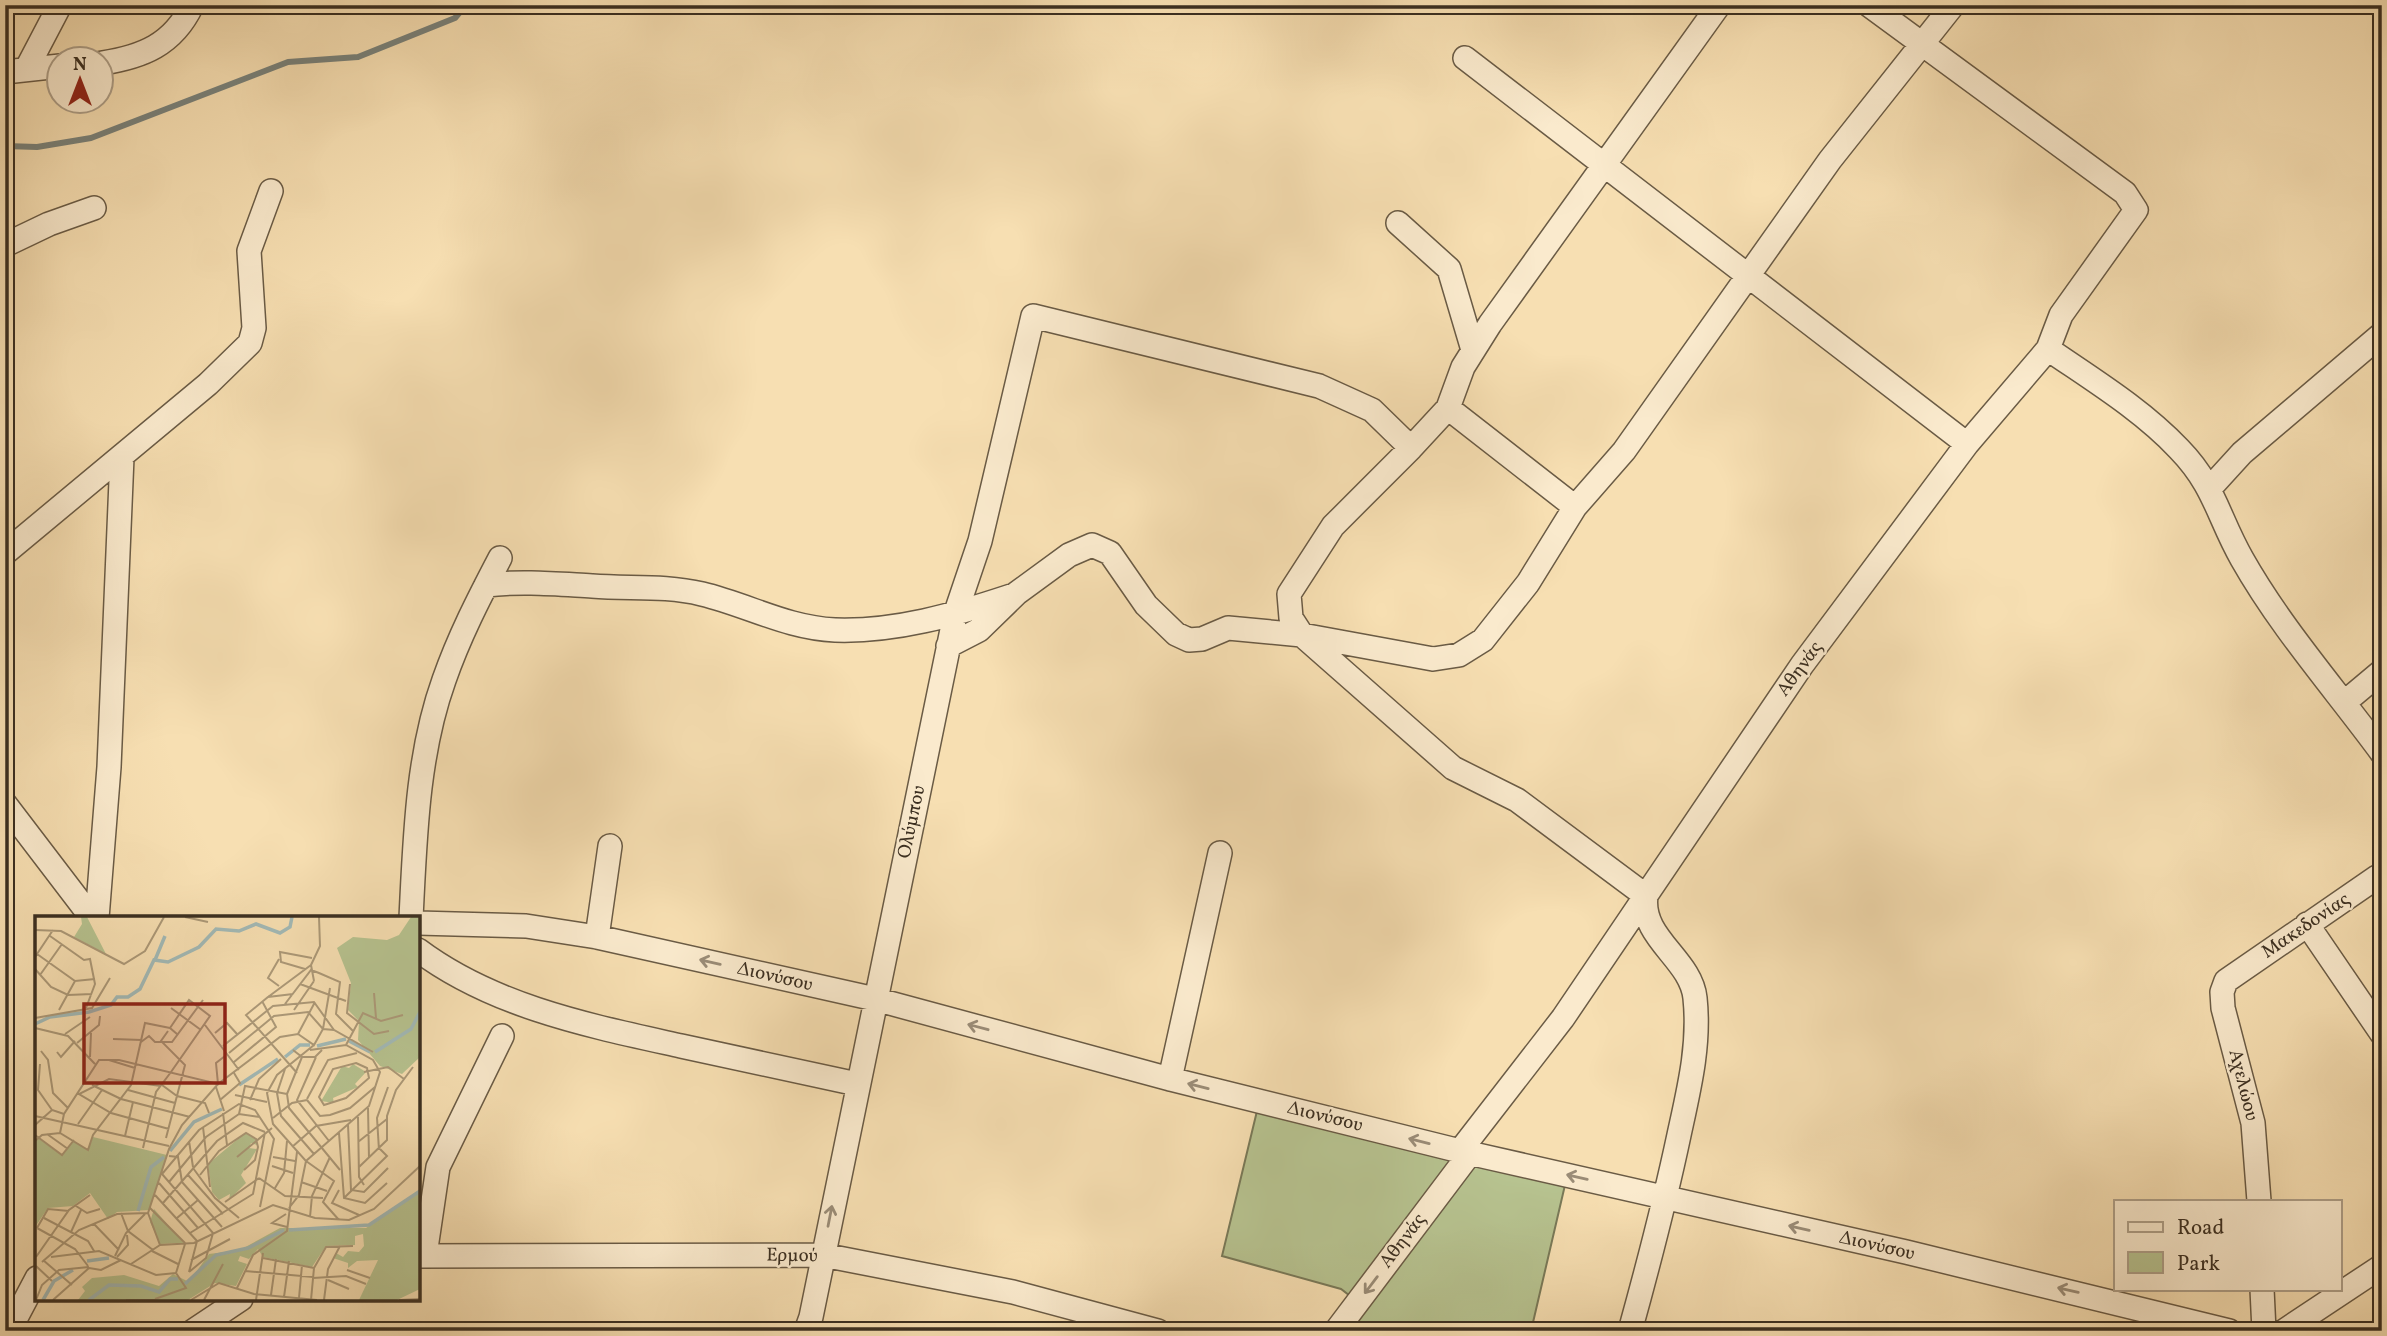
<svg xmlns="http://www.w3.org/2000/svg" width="2387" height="1336" font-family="Vollkorn,serif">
<rect width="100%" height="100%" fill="#f7dfb2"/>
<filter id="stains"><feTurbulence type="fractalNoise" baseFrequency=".00286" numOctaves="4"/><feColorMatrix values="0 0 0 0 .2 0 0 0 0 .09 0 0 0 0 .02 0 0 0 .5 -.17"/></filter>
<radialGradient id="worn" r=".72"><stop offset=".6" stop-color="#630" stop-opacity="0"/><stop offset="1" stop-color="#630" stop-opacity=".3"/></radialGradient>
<path fill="#b7c390" stroke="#797958" stroke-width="2" d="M1257 1111 1565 1185 1531 1331H1345L1363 1306 1341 1289 1222 1256Z"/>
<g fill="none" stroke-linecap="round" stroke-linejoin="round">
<path stroke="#79827b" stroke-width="6" d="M5 146 37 147 91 138 288 62 358 57 455 18 466 5"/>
<g stroke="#6a5b45" stroke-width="26">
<path id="minor" d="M1465 58 1967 444
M102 63C142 57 173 45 192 5
M27 68 60 5
M5 72 60 66
M1398 223 1449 269 1473 350
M5 245 49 224 94 208
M2048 349C2093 380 2141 409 2179 449 2215 486 2218 517 2242 559 2281 628 2335 689 2382 753
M1411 448 1333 526 1289 594 1291 618 1302 635 1453 768 1517 800 1646 896C1640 938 1691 959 1695 998 1700 1045 1689 1089 1679 1135 1665 1201 1648 1266 1630 1331
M2211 487 2242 453 2382 334
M1575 507 1448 408 1463 367 1490 324 1719 5
M5 553 208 384 250 343 254 328 249 251 271 191
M486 585C522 581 555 584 592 586 630 589 664 585 702 594 748 605 787 628 835 630 895 632 954 615 1011 596
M948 646 979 630 1017 593 1069 555 1092 545 1110 553 1146 605 1176 634 1189 640 1202 639 1228 628 1302 635 1433 659 1459 655 1483 640 1528 583 1575 507 1624 451 1830 160 1953 5
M2345 702 2382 671
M5 804 92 918
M97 918 109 767 122 457
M411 918C415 839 417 755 444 680 459 637 479 598 500 558
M418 923 526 926 597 937 875 999 1170 1079 1460 1151 1906 1252 2229 1331
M2307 924 2382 1034
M597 937 610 846
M418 950C494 1007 591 1026 681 1046 739 1058 798 1071 857 1084
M1170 1079 1220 853
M1460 1151 1563 1018 1802 665 1967 444 2048 349 2061 315 2136 210 2125 193 1869 5
M2259 1201 2253 1123 2223 1008 2222 992 2226 981 2377 877
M425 1255 438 1167 502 1036
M418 1256 823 1255 1013 1292 1158 1331
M2262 1289 2264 1331
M9 1331 37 1278
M193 1331 241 1299
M806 1331 811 1317 955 615 980 541 1033 316 1319 386 1372 410 1411 448 1448 408
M1336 1331 1471 1152
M2284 1331 2382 1266"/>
</g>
<use href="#minor" stroke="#faeacd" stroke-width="23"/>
</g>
<defs><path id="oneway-shaft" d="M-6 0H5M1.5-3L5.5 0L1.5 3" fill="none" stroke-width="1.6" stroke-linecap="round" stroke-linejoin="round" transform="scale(1.75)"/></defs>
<g stroke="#9a8c77">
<use href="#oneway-shaft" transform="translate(710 962) rotate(-167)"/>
<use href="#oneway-shaft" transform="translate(978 1027) rotate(-165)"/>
<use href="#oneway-shaft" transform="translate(1198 1086) rotate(-166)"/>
<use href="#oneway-shaft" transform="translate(1419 1141) rotate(-166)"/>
<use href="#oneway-shaft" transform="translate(1577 1177) rotate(-167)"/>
<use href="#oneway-shaft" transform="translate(830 1216) rotate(-79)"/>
<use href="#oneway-shaft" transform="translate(1799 1228) rotate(-167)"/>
<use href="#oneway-shaft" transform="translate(1371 1285) rotate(127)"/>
<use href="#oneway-shaft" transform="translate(2068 1290) rotate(-167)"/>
</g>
<g text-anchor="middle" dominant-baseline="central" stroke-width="5" stroke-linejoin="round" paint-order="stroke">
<g font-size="19" fill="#3b2f21" stroke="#faeacd">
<text transform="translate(1800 669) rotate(-54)">Αθηνάς</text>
<text transform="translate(912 822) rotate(-78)">Ολύμπου</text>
<text transform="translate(2306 926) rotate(-34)">Μακεδονίας</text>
<text transform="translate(775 977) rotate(13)">Διονύσου</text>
<text transform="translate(2243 1085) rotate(76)">Αχελώου</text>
<text transform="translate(1325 1117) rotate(14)">Διονύσου</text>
<text transform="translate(1403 1241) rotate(-53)">Αθηνάς</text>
<text transform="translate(1877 1246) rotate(13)">Διονύσου</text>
<text transform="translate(792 1256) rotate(1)">Ερμού</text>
</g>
</g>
<g transform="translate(35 916)">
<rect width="385" height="385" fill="#f7dfb2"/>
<path d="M23 1H52L71 38 39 21 47 8 46 1ZM376 1H385V141L367 158 345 150 323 124 324 105 313 94 316 67 302 32 318 21 352 24 364 19ZM318 148 331 156 320 168 323 171 298 182 299 187 286 185 307 150 314 152ZM210 217 220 223 222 229 216 227 214 232 222 233 206 259 211 267 194 284 195 278 184 284 177 276 173 248ZM58 221 132 239 114 294 82 296 73 303 55 277 38 290 13 292 0 311V226L3 222 26 239 39 225 53 235ZM385 274V373L362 384H324L343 344 322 345 313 352V347L298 342 301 337 308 341 313 335 324 336 329 330 328 318 320 320V329L291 330 277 351 228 341 223 333 214 343 205 340 203 345 212 348 201 370 180 367 153 384H43L50 375 47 371 57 362 89 359 124 370 138 358 154 366 174 338 205 334 245 312H331ZM119 293 149 327 125 328 115 306Z" fill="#b7c390"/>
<path fill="none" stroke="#a2bab7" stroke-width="3.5" d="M120 44 130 20M0 108 15 101 54 96 76 89 82 81H93L105 73 119 44 133 46 164 31 181 13 204 15 221 8 245 17 255 11 257 1M314 125 335 136M282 130 311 123M340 136 376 113 385 96M250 141 265 129H275M204 169 243 143M135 235 159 206 187 193M103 295 116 251 129 241M254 314 334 309 385 275M52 345 74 342M150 368 181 339 213 332 249 314M8 384 19 365 38 354M54 384 74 369 106 370 124 376 135 363H143"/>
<path fill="none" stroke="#ac9978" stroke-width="2" d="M150 1 173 6M0 14 26 15 89 48 110 35 129 1M15 20 49 44 55 43 60 68 51 92M2 38 40 65 60 63M0 41 18 14M0 53 16 71 33 79 57 78M270 53 246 46 245 36 277 42M5 59 27 28M279 65 276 49 285 30 284 1M265 68 311 85M315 68 312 97 339 118 354 115M244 70 233 62 244 43M339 77 341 102M258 78 233 81 211 99 262 157M233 81 276 49M250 88 276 54 284 57 305 66 301 98 318 115M136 92 166 114M24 94 40 65M259 94 279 65M0 102 57 92 75 62M170 109 204 154M0 112 33 120 60 148M180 117 192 107 202 118M30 118 55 101M263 118 280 86M78 123 107 124M106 126 114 120 120 126H137L168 84M42 127 64 109 65 100M311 129 328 97 346 105 368 99M188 130 238 90 279 86 299 114M258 134 267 141H280L287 134M275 134 311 129 338 144 345 156 334 190 271 245 299 265 288 286 304 304M6 135 13 144 18 177 33 192M22 136 26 141 40 125M194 137 239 100 273 96 288 113 299 114 338 136M55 141 56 117M267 141 252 178 254 192 305 254M281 141 262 184 294 225M74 144 100 152M199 146 241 111 227 85M321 147 332 152 334 162 311 182 289 189 284 181 298 153ZM5 148 3 174 17 194 29 198M250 153 242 177 246 200 279 238M136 156 175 100 154 84 135 112 142 118M329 156 353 151 369 163M57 169 86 183 155 201M127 169 142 180 170 187 174 197M126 170 74 163 44 178 76 197 134 213M181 171 189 195M93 174 140 187M200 179 232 186M272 183 293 144 322 137M185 184 205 167 199 157M215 184 224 163 246 143M272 184 285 200 295 199 315 192 340 171M333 192 334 242M188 197 192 229M204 198 210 170 252 178M0 200 134 230M323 201 324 261 329 269M238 202 257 187 272 184M43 208 67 174M0 209 17 194M313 209 316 274 329 276 353 252M168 211 175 271M25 217 29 198 64 144H84L183 168 181 147 190 140M304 217 309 282 330 287 352 267M12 218 33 233M0 219 27 239 39 224M90 220 98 186M131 222 150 149 126 125 133 115M0 225 7 219 25 217 53 234 58 219 96 169 110 107 135 112M154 225 158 251M323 226 352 203M257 231 281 210 316 204M108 232 121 176 136 156M344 234 342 202 353 171M134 240 143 241 147 266M202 241 237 212M238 241 260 245M237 250 258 257M324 251 352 224V200L361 174 378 151M158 252 180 282 204 302M153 259 188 298M165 259 184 235 211 217 221 223 223 231 220 244 209 254M224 262 250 280 288 282M134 266 171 221 204 198 225 201M147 266 187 311M266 266 292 275M124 267 163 312M240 272 249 257 252 225M304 274 297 287 324 299M120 279 162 325M309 282 352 240 345 233M190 286 224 262M128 287 182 225 208 207 230 216M41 290 52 297 65 293M115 292 150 327M254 292 264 279 271 245 238 208 232 177 242 159 279 129M86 297 93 315 118 334M113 297 125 329M251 298 237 307 252 311M275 301 277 280 295 241M9 302 53 325 59 335M142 302 163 284M59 308 84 334M2 312 40 333 53 350M2 312 13 293 34 295M36 316 46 294M155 317 218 278 230 216M125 329 159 327 238 289 280 302 314 304 339 293 385 250M117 335 143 348M80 340 91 317 110 298M1 341 34 294 55 279M16 341 64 335 121 359 141 357M82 341 93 329 92 319M228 342 279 352M8 344 37 369M156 344 195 323M7 346 44 314 82 298 113 297 134 233 147 209 183 168 245 121 263 118 279 129 288 113 295 72M96 348 125 329M1 350 17 365M54 352 66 354 86 344M312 354 335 362M210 355 278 361M154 356 171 342 178 317 127 258 164 214 204 188 220 194 239 223 225 291M154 356 162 325M141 357 150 328M278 362 311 360 331 368M293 364 314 373M202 372 218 339 252 315 262 236M236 379 241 343M249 381 254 345M264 382 267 349M120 383 151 372 141 357M1 384 7 369 24 354 54 351M18 384 54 352M91 384H120M156 384 184 367 219 378 282 384M169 384 188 348M221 384 228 337M276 384 279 352 291 331 318 330M289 384 293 353 305 330M364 384 385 383"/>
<path fill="#8f2418" fill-opacity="0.15" stroke="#8f2418" stroke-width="3.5" d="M49 88H190V167H49Z"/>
<rect width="385" height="385" fill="none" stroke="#3b2f21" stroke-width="3.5"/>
</g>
<rect width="2387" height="1336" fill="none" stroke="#f7dfb2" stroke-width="28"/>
<rect x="7" y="7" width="2373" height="1322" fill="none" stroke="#3b2f21" stroke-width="3.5"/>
<rect x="14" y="14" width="2359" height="1308" fill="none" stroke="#3b2f21" stroke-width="2"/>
<rect x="2114" y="1200" width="228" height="91" fill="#faeacd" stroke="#ae9f88" stroke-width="2"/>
<rect x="2128" y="1222" width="35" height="10" fill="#faeacd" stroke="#ae9f88" stroke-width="2"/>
<text x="2177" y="1234" font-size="21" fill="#3b2f21">Road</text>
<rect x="2128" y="1252" width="35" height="21" fill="#b7c390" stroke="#ae9f88" stroke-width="2"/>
<text x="2177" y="1270" font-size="21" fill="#3b2f21">Park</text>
<g transform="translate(80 80)"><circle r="33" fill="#faeacd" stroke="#ae9f88" stroke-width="2"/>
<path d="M0-5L12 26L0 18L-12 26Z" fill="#8f2418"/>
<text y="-10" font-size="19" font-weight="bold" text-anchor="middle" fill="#3b2f21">N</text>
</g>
<rect width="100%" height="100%" filter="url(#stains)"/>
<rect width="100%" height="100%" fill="url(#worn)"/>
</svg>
